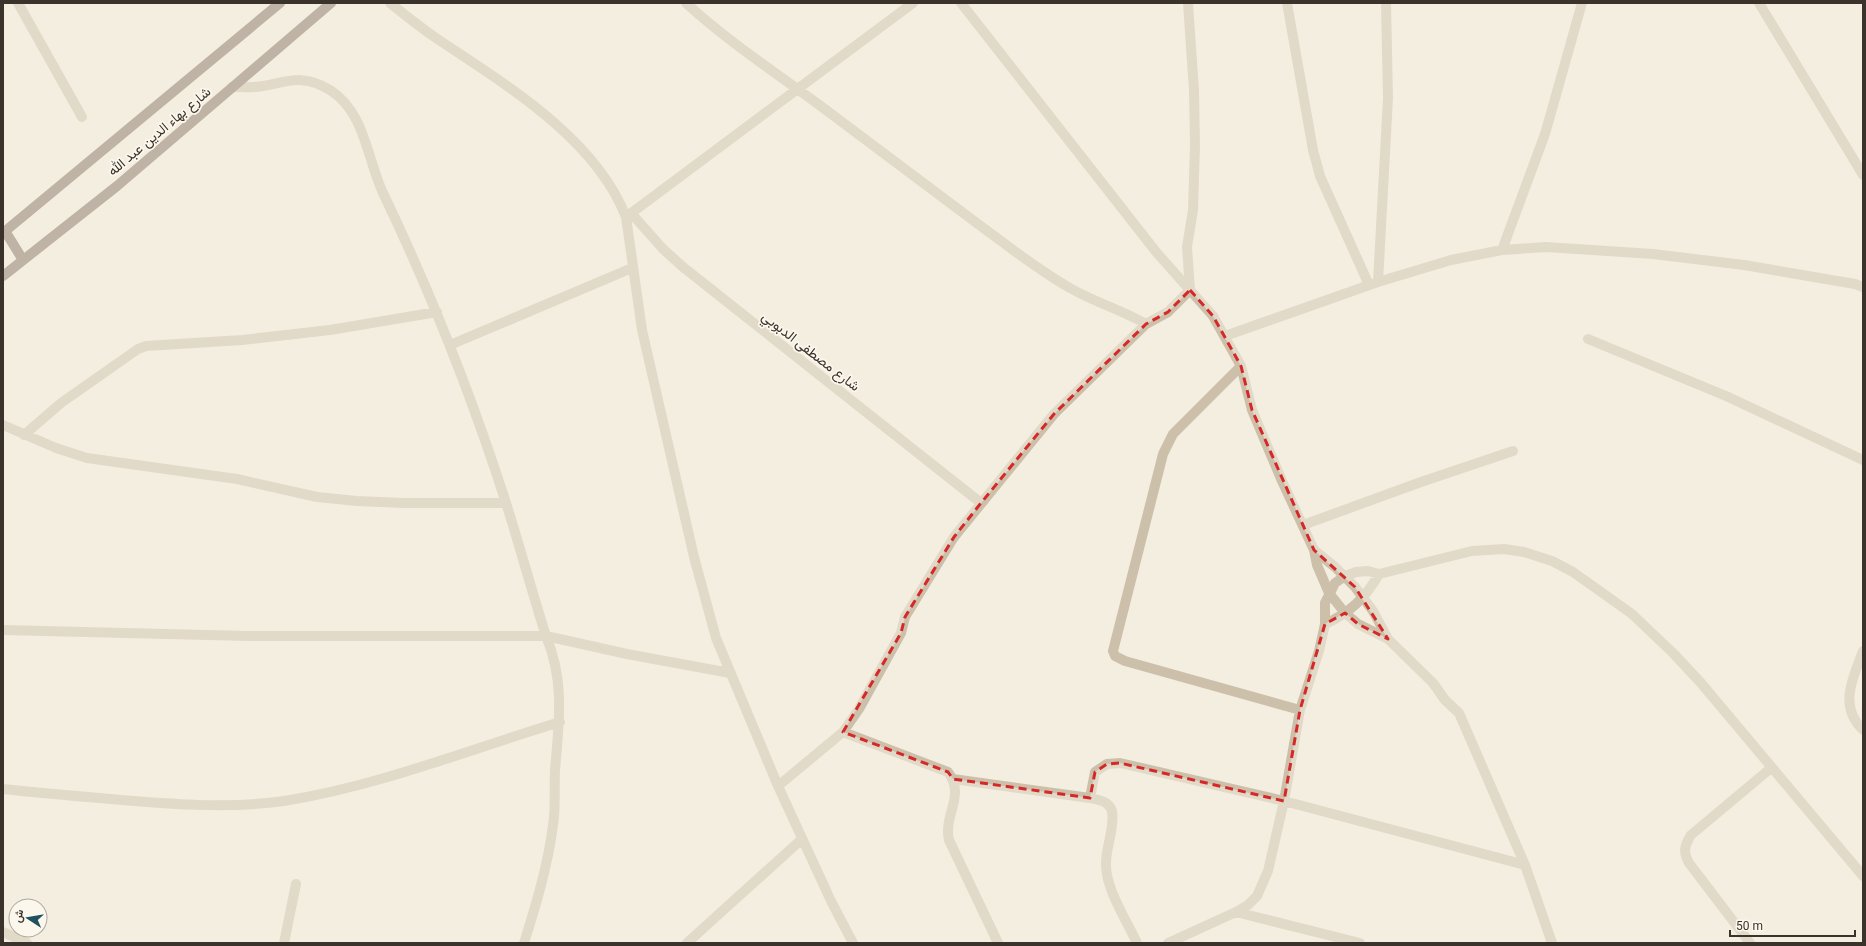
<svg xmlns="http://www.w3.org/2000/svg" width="1866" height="946" font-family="Roboto,Vazirmatn,sans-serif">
<rect width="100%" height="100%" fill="#f4eee0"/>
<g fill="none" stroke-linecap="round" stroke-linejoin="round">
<path stroke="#cdc0ab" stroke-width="10" d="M18 3 82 117
M390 3C405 15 420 27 436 38 504 84 595 137 626 217L642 330 694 557 716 638 778 786 831 901 853 943
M686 3C733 46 787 80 838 119 884 154 931 189 978 224 1008 246 1038 270 1070 288 1094 302 1122 310 1146 324
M1287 3 1313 150 1320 176 1369 285
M1759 3 1863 175
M232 87C242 87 253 88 263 86 290 81 304 74 330 90 365 112 367 159 383 193 431 293 472 397 506 503 520 547 532 592 546 636 565 681 559 723 555 770 554 789 556 807 553 825 548 865 536 905 524 943
M631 213 663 249 683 267 981 503
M626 217 913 3
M1502 250 1545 134 1582 3
M1378 282 1388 98 1386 3
M1225 336 1378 282 1451 260 1502 250 1546 247 1653 254 1744 265 1855 284 1863 287
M1588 339 1726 396 1863 460
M450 345 632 268
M1241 366 1173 434 1163 454 1113 651 1115 656 1125 661 1300 710
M3 425 56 448 87 458 237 479 317 497 357 501 403 503H506
M24 435 61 403 138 349 146 346 242 340 330 330 437 312
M1303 525 1421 482 1513 451
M1325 624C1350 613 1366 597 1379 574
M3 630 248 636H546L627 654 730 673
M1863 651C1853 678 1838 706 1863 730
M843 732 948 772C966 796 943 815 949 840L998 943
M953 779 1090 798C1099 800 1109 801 1112 811 1115 828 1106 846 1106 863 1105 888 1127 921 1137 943
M778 786 843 732 859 709 901 633 905 617 954 537 1054 414 1146 324 1168 312 1190 290 1187 247 1193 210 1195 145 1194 91 1188 3
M3 789C39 793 75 796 111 799 168 804 227 809 284 801 378 786 468 750 560 722
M1090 798 1095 772 1107 764 1120 763 1284 801 1525 865
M1236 912 1360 943
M3 932 27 943
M284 943 296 884
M687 943 802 839
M1168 943 1236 912 1248 905 1257 896 1268 871 1284 801 1300 710 1319 651 1325 624V603L1335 583 1345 576 1356 572 1368 571 1379 574 1472 551 1504 549 1524 552 1552 561 1573 572 1632 614 1674 654 1701 683 1863 876
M1750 943 1689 863C1683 852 1684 846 1691 835L1771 768"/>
<path stroke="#cdc0ab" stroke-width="10" d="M961 3 1157 253 1213 316 1241 366 1252 410 1282 481 1314 550 1317 565 1329 593 1345 613 1358 624 1388 639
M1314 550 1335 567 1355 587 1373 611 1388 639 1433 683 1445 700 1459 713 1525 865 1552 943"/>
<path stroke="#7d6b5b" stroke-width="10" d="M5 231 23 260
M3 233 280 3
M3 276 117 186 331 3"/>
</g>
<path d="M0 0H1866V946H0ZM1190 290 1213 316 1241 366 1252 410 1314 550 1355 587 1388 639 1358 624 1345 613 1325 624 1300 710 1284 801 1120 763 1107 764 1095 772 1090 798 953 779 948 772 843 732 901 633 905 617 954 537 981 503 1054 414 1146 324 1168 312Z" fill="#f4eee0" fill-opacity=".55" fill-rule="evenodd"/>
<path fill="none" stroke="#d62828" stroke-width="3" stroke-dasharray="8 5" stroke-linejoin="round" d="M1190 290 1213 316 1241 366 1252 410 1314 550 1355 587 1388 639 1358 624 1345 613 1325 624 1300 710 1284 801 1120 763 1107 764 1095 772 1090 798 953 779 948 772 843 732 901 633 905 617 954 537 981 503 1054 414 1146 324 1168 312Z"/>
<g text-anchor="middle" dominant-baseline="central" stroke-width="3.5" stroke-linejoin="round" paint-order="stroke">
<g font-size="14" fill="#3b322b" stroke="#fbf7ed">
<text transform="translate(159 131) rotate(-40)">شارع بهاء الدين عبد الله</text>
<text transform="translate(811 351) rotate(38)">شارع مصطفى الدبوبي</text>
</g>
</g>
<rect width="1866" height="946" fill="none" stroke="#3b322b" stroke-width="8"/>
<g transform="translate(28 918) rotate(282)"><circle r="19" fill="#fbf7ed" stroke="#aea89f"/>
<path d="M0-3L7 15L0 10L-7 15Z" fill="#1e525f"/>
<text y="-6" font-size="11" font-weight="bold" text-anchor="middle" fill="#3b322b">ش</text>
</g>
<path d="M1730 930v6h125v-6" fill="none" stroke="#3b322b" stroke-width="2"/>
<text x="1736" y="930" font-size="12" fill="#3b322b" stroke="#fbf7ed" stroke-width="3" paint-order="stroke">50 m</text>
</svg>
